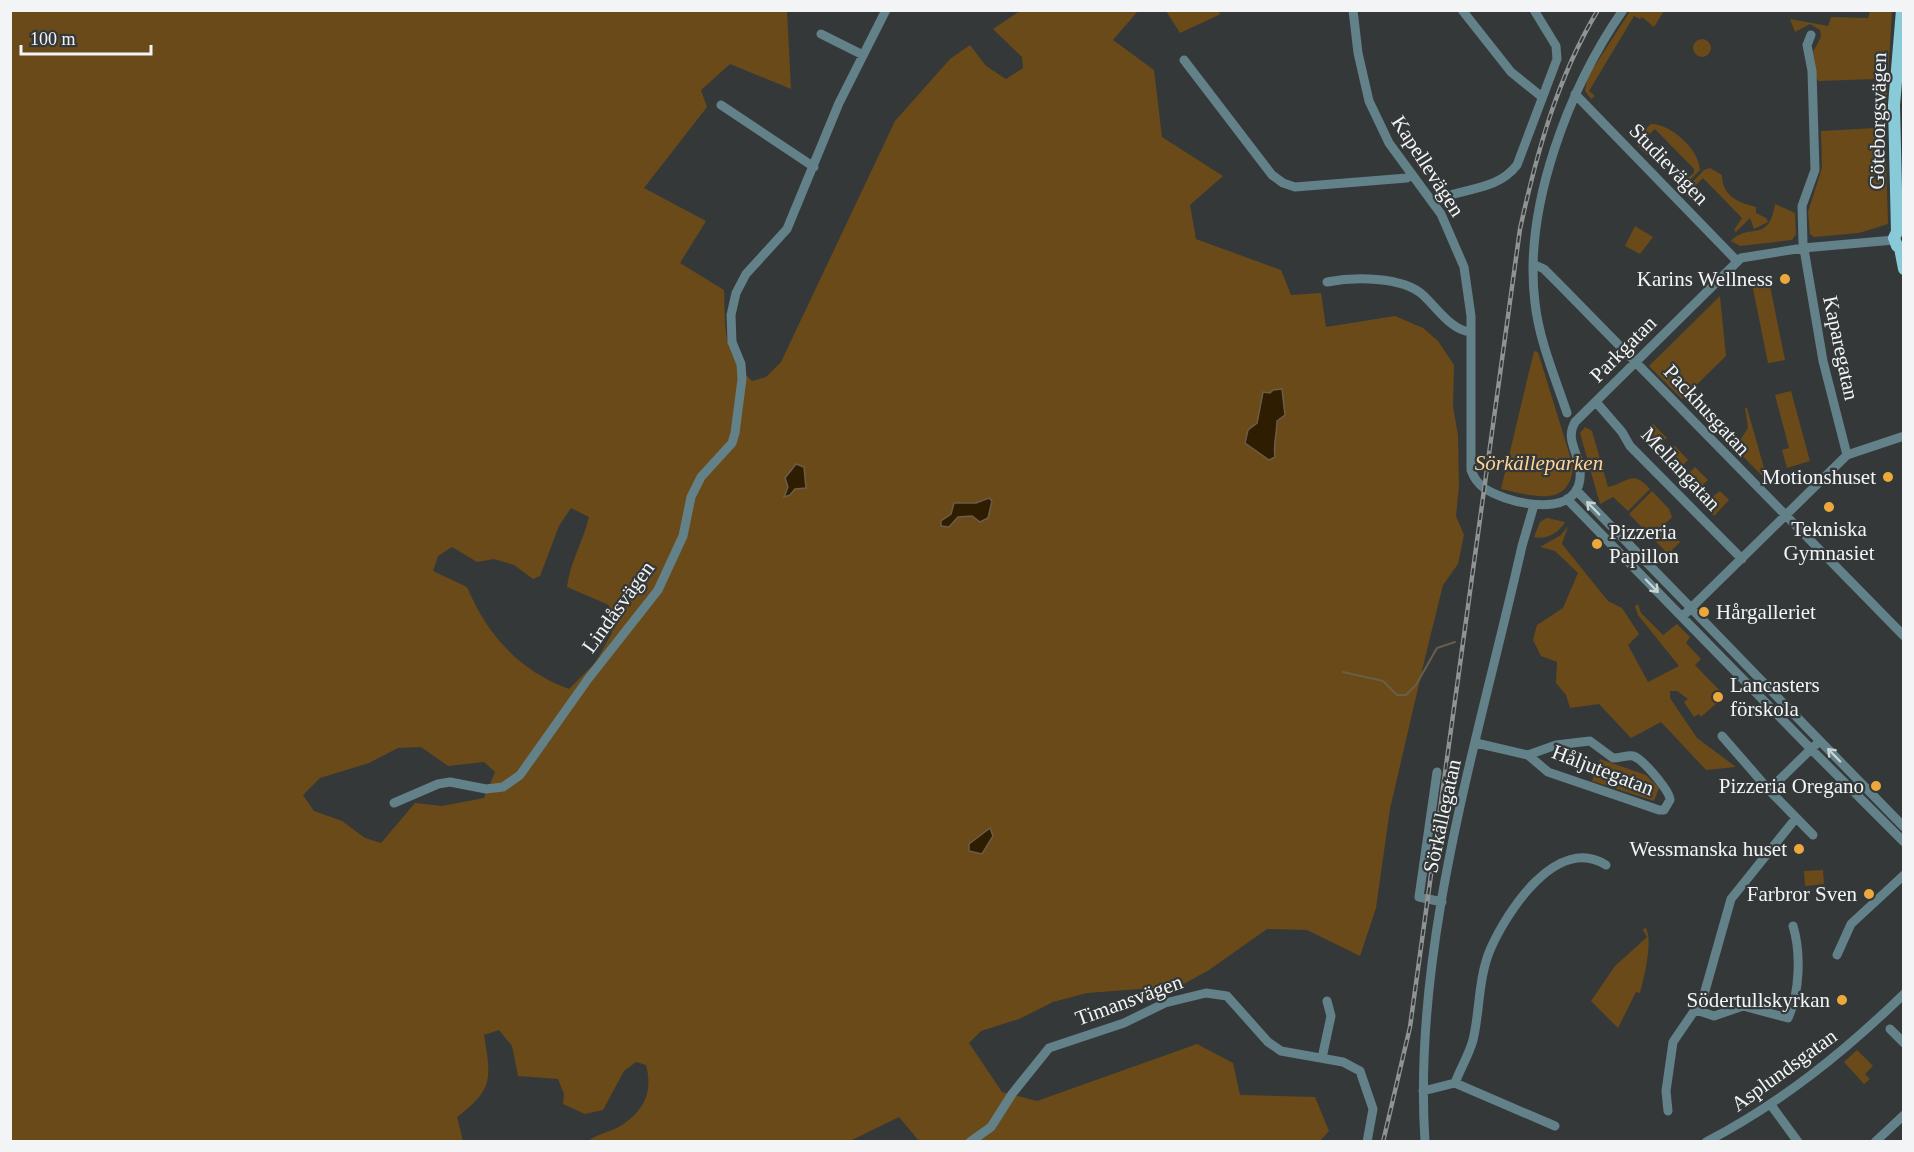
<svg xmlns="http://www.w3.org/2000/svg" width="1914" height="1152" font-family="'Times New Roman',serif">
<rect width="100%" height="100%" fill="#343839"/>
<path fill="#6a4a18" fill-rule="evenodd" d="M10 11H787L791 89 730 64 701 90 707 107 644 188 706 221 680 263 724 290C726 331 721 349 752 381L766 377 781 362 895 121 950 59 970 45 986 66 1006 79 1023 68 1022 57 993 29 1020 11H1138L1113 40 1154 70 1162 137 1223 176 1190 205 1196 239 1281 270 1291 295 1321 293 1326 327 1395 316 1423 328 1438 341 1454 365 1453 407 1458 435 1459 486 1456 516 1464 535 1458 564 1443 585 1425 658 1390 809 1376 908 1360 956 1307 930 1267 929 1209 970 1180 986 1087 993 1053 1002 1019 1019 981 1031 969 1043 1002 1092 1037 1101 1197 1044 1233 1063 1240 1095 1315 1097 1329 1131 1320 1141H919L899 1117 850 1141H588C597 1134 611 1132 622 1125 645 1109 653 1092 646 1065L636 1062 624 1071 603 1110 585 1114 563 1104 564 1094 558 1079 518 1076 512 1046 499 1030 484 1035C491 1078 494 1089 457 1117L463 1141H11ZM1282 389C1283 412 1272 434 1275 456L1248 430 1257 423C1262 405 1263 396 1282 389ZM796 465 804 474 805 488 795 489 790 495 785 496 788 487 785 478ZM984 499 980 522 972 516 958 517 949 527 942 521 951 514 954 503H976ZM571 508 589 517C583 542 570 562 567 587L609 605 612 633 595 663 569 689C520 671 487 635 467 587L433 571 438 556 452 547 477 562 494 559 514 565 533 579 540 576 559 526ZM421 747 448 766 484 762 495 772 484 798 442 806 415 803 381 843 365 838 342 821 314 811 303 795 320 778 369 763 398 748Z
M1166 11H1217L1221 14 1180 33Z
M1630 11H1664L1654 27 1642 17 1640 19 1634 16 1589 91 1595 96 1591 99 1585 91 1587 78Z
M1870 11H1892L1885 127 1888 224 1859 233 1814 237 1810 234 1808 212 1822 168 1821 131 1875 128 1876 79 1819 81 1816 78 1813 52 1821 37 1820 30 1810 24 1795 32 1790 19 1828 26 1831 17 1868 18Z
M1693 48a9 9 0 1 1 18 0a9 9 0 1 1-18 0Z
M1651 124C1671 124 1699 149 1700 170L1680 190 1677 186 1694 173V169L1655 129 1644 139 1653 149 1647 155 1637 145 1643 140 1639 135Z
M1710 168 1722 175C1722 196 1739 203 1756 207V213L1766 218 1768 222 1754 229 1750 218 1736 232 1734 230 1742 218 1703 178 1692 189 1701 198 1695 204 1683 192 1704 170Z
M1775 204 1795 213 1796 234 1792 240 1740 246 1731 241C1749 222 1769 244 1775 204Z
M1635 226 1653 237 1640 254 1625 246Z
M1769 281 1785 360 1768 363 1752 284Z
M1720 296 1726 356 1682 399 1649 366Z
M1534 351 1538 352 1573 466C1570 510 1530 495 1501 489Z
M1791 391 1810 461 1787 468 1782 450 1789 448 1775 395Z
M1745 408H1747L1768 482 1735 448 1748 428Z
M1653 424 1667 438 1654 450 1641 436Z
M1585 427 1592 431 1608 487C1629 482 1632 469 1650 489L1628 511 1613 497 1600 504 1580 433Z
M1675 446 1688 460 1676 472 1662 459Z
M1695 467 1708 480 1695 492 1682 480Z
M1652 491 1669 509 1672 517 1664 525 1680 542 1668 554 1629 514Z
M1720 491 1729 500 1714 516 1703 504Z
M1547 518 1565 522C1559 533 1546 540 1534 537L1540 522Z
M1568 526 1562 544 1608 601 1622 608 1639 634 1628 645 1648 682 1679 666 1638 615 1635 606 1638 604 1641 613 1663 635 1677 624 1690 637 1686 643 1701 659 1695 665 1725 696 1701 717 1699 714 1694 717 1684 702 1688 699 1677 691H1670V698L1697 738 1736 767 1706 770 1661 722 1631 738 1599 704 1570 708 1566 695 1556 683 1557 662 1541 656 1533 640 1537 625 1563 608 1578 573 1555 551 1540 547 1561 535Z
M1600 759 1646 775 1659 788 1654 801 1592 781Z
M1823 870 1824 884 1805 886 1804 871Z
M1645 927C1654 937 1644 979 1640 993L1636 992 1618 1028 1591 1001 1615 966 1647 937 1643 930Z
M1857 1050 1873 1066 1865 1074 1870 1079 1864 1084 1844 1062Z"/>
<path fill="#2f1d02" stroke="#6a5e4b" stroke-width="1.5" d="M1282 389 1285 415 1277 421C1277 434 1273 444 1275 457L1269 460 1245 443 1248 430 1257 423 1263 392 1270 393 1273 390Z
M796 464 804 467 806 488 795 489 790 495 784 497 788 487 785 478Z
M989 498 992 501 988 518 980 522 972 516 958 517 949 527 941 526V521L951 514 954 503H976Z
M990 828 993 836 982 854 969 851V844Z"/>
<g fill="none" stroke-linecap="round" stroke-linejoin="round">
<path stroke="#6a5e4b" stroke-width="2" d="M1343 672 1383 681 1397 695H1406L1416 685 1437 648 1455 642"/>
<path stroke="#628188" stroke-width="9" d="M1353 10 1358 53 1369 101 1389 143 1441 214 1464 267 1471 316V470C1477 487 1489 492 1505 498 1531 507 1584 514 1580 470 1578 452 1565 439 1575 422L1741 258 1803 248 1894 240
M1462 10 1511 72 1542 97
M821 34 863 55
M1811 35 1807 45 1812 71 1815 170 1802 206 1803 243 1823 361 1847 455
M1184 60 1272 175 1283 183 1295 187 1407 178 1412 174
M1575 94 1737 261
M721 105 814 167
M1434 201C1463 187 1496 192 1517 165L1557 59 1556 46 1534 10
M1533 264 1544 269 1561 286 1904 636
M1327 282C1353 277 1402 276 1423 295 1437 308 1451 330 1470 332
M1596 402 1622 432 1630 446 1742 559
M1567 413C1555 377 1539 340 1535 303 1523 207 1569 88 1623 10
M1567 499 1682 617 1691 608 1576 490
M1682 617 1811 749 1769 790
M1722 736 1769 790 1813 835
M1820 741 1691 608 1847 455 1904 436
M1476 743 1528 755 1548 772 1659 810H1664L1670 800C1670 791 1642 758 1633 756 1627 755 1620 758 1613 758L1590 741 1556 745 1528 755
M1437 772 1419 897 1442 902
M394 803 438 784 450 782 486 789 503 787 520 775 588 679 658 590 683 536 691 497 701 477 732 443 735 433 742 379 741 364 732 342 731 315 736 293 746 274 787 229 839 103 886 10
M1904 827 1820 741 1811 749 1904 842
M1837 955 1851 924 1904 875
M1696 1010 1714 1016 1743 1006 1788 1018C1800 993 1801 952 1793 926
M1890 1029 1904 1043
M1322 1058 1331 1016 1327 1001
M1423 1091 1455 1083
M1771 1105 1798 1142
M1668 1111 1666 1091 1673 1042 1703 998 1731 899 1796 818
M1555 1126 1455 1083C1460 1069 1469 1055 1473 1040 1480 1011 1478 979 1490 950 1507 911 1557 834 1606 865
M970 1142 991 1127 1012 1094 1049 1048 1124 1023 1165 1003 1206 993 1227 996 1268 1042 1281 1051 1343 1062 1360 1071 1373 1109 1367 1142
M1425 1142C1412 944 1479 738 1522 546L1534 505
M1706 1142C1781 1103 1843 1053 1904 994
M1875 1142 1904 1115"/>
<path stroke="#88cad7" stroke-width="12" d="M1902 10 1894 105 1897 232 1894 238 1897 246 1904 249
M1900 248 1904 269"/>
<g stroke="#909394" stroke-width="4.5">
<path id="rail" d="M1383 1142 1410 1027 1520 229C1537 152 1557 78 1598 10"/>
</g>
<use href="#rail" stroke="#343839" stroke-width="2" stroke-dasharray="7" stroke-linecap="butt"/>
</g>
<defs><path id="oneway-shaft" d="M-6 0H5M1.5-3L5.5 0L1.5 3" fill="none" stroke-width="1.6" stroke-linecap="round" stroke-linejoin="round" transform="scale(1.5)"/></defs>
<g stroke="#c7d2d4">
<use href="#oneway-shaft" transform="translate(1593 508) rotate(-134)"/>
<use href="#oneway-shaft" transform="translate(1652 586) rotate(46)"/>
<use href="#oneway-shaft" transform="translate(1834 755) rotate(-134)"/>
</g>
<g fill="#eda83b" stroke="#343839" stroke-width="2">
<circle cx="1785" cy="279" r="6"/>
<circle cx="1888" cy="477" r="6"/>
<circle cx="1829" cy="507" r="6"/>
<circle cx="1597" cy="544" r="6"/>
<circle cx="1704" cy="612" r="6"/>
<circle cx="1718" cy="697" r="6"/>
<circle cx="1876" cy="786" r="6"/>
<circle cx="1799" cy="849" r="6"/>
<circle cx="1869" cy="894" r="6"/>
<circle cx="1842" cy="1000" r="6"/>
</g>
<g text-anchor="middle" dominant-baseline="central" stroke-width="4.5" stroke-linejoin="round" paint-order="stroke">
<g font-size="21" fill="#f2f4f5" stroke="#343839">
<text transform="translate(1878 121) rotate(-89)">Göteborgsvägen</text>
<text transform="translate(1669 164) rotate(46)">Studievägen</text>
<text transform="translate(1428 166) rotate(57)">Kapellevägen</text>
<text transform="translate(1841 348) rotate(78)">Kaparegatan</text>
<text transform="translate(1623 349) rotate(-45)">Parkgatan</text>
<text transform="translate(1707 410) rotate(47)">Packhusgatan</text>
<text transform="translate(1681 469) rotate(47)">Mellangatan</text>
<text transform="translate(618 607) rotate(-54)">Lindåsvägen</text>
<text transform="translate(1603 770) rotate(21)">Håljutegatan</text>
<text transform="translate(1442 816) rotate(-78)">Sörkällegatan</text>
<text transform="translate(1129 1000) rotate(-20)">Timansvägen</text>
<text transform="translate(1784 1070) rotate(-36)">Asplundsgatan</text>
</g>
<g font-size="21" fill="#f2f4f5" stroke="#343839" text-anchor="end">
<text x="1773" y="279">Karins Wellness</text>
<text x="1876" y="477">Motionshuset</text>
<text x="1829" y="529" text-anchor="middle">Tekniska<tspan x="1829" dy="24">Gymnasiet</tspan></text>
<text x="1609" y="532" text-anchor="start">Pizzeria<tspan x="1609" dy="24">Papillon</tspan></text>
<text x="1716" y="612" text-anchor="start">Hårgalleriet</text>
<text x="1730" y="685" text-anchor="start">Lancasters<tspan x="1730" dy="24">förskola</tspan></text>
<text x="1864" y="786">Pizzeria Oregano</text>
<text x="1787" y="849">Wessmanska huset</text>
<text x="1857" y="894">Farbror Sven</text>
<text x="1830" y="1000">Södertullskyrkan</text>
</g>
<g font-size="21" font-style="italic" fill="#ffd499" stroke="#343839">
<text x="1539" y="463">Sörkälleparken</text>
</g>
</g>
<rect width="1914" height="1152" fill="none" stroke="#f2f4f5" stroke-width="24"/>
<path d="M21 45v9h130v-9" fill="none" stroke="#f2f4f5" stroke-width="3"/>
<text x="30" y="45" font-size="18" fill="#f2f4f5" stroke="#343839" stroke-width="4.5" paint-order="stroke">100 m</text>
</svg>
